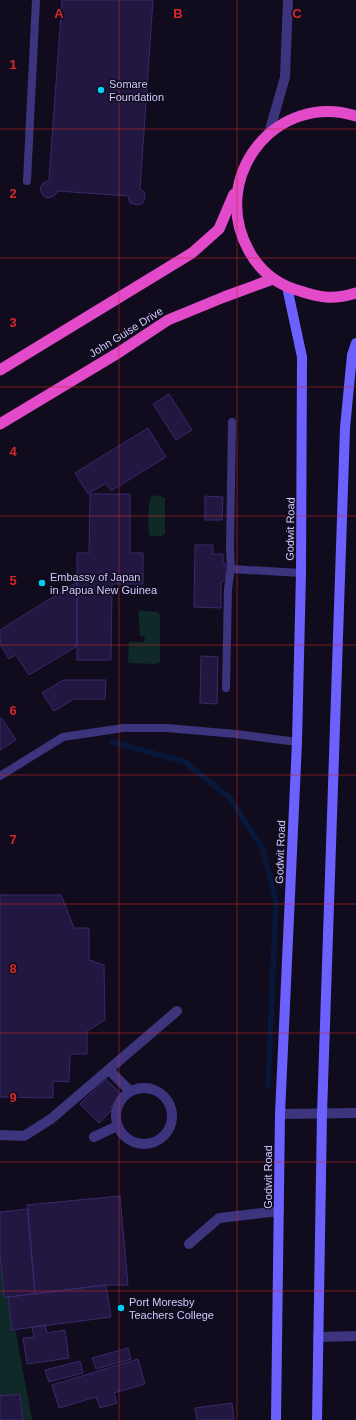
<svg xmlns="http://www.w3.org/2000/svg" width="356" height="1420" font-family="Helvetica,sans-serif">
<rect width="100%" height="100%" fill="#100c1e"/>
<path fill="#0f2828" d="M157 495 165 498V534L161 536H150C147 526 148 506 151 497Z
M138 610 157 612 160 615V662L155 664 128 663 129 642H144L145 637 140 636Z
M0 1246 32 1420H0Z"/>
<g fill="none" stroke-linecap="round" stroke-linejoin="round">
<path stroke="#08183b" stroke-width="5.5" d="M112 742 185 762 230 798 262 848 276 901 268 1086"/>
</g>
<path fill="#211740" stroke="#39296c" d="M62 0H153L140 189 144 192 145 198 143 203 138 205 130 203 128 196 58 191 54 196 48 198 43 196 41 191 40 188 43 183 49 180Z
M169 394 192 430 176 440 153 404Z
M148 428 166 457 111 491 106 483 88 494 75 473Z
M90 494H130V553H143V584H112L111 660H77V553H89Z
M205 496 223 497 222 520H205Z
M195 545H213V554H223V562L226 565V579L221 583V608L194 607Z
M77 582V646L29 675 16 655 9 659 0 644V641H2L0 638V630Z
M201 656 218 657 217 704 200 703Z
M63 680H106L105 699H74L54 711 42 693Z
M2 718 16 740 0 750V719Z
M0 895H61L74 928H89V960L104 965 105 1020 87 1031V1054H70L69 1082 53 1081V1098L0 1097Z
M106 1079 123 1096 111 1107 113 1109 99 1123 80 1104Z
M120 1196 128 1285H106L35 1294 27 1205Z
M28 1209 35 1294 8 1297 4 1296 0 1253V1212Z
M106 1285 111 1317 12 1330 8 1297Z
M45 1325 47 1333 65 1330 69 1358 27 1364 23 1338 34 1337 32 1327Z
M128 1348 131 1359 96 1369 92 1358Z
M138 1359 145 1384 114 1393 117 1403 100 1408 96 1397 59 1408 52 1385Z
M80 1361 83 1373 49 1382 45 1370Z
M20 1394 23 1420H0V1396Z
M232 1403 234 1420H197L195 1408Z"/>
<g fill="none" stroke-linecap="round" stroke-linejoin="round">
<path stroke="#3c357e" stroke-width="8" d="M27 181 36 0
M232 422 230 549 231 569 301 573
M226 688 228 589 231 569
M0 776 63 737 123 728H166L236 734 297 742"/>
<path stroke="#3c357e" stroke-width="10" d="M109 1070 130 1091
M116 1116a28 28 0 1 1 56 0a28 28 0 1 1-56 0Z
M280 1114 356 1113
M0 1135 24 1136 51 1119 177 1011
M94 1137 117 1126
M189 1244 219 1218 279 1211
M318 1337 356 1336"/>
<path stroke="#3c357e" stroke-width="10" d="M269 133 285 77 288 0"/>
<path stroke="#6c60ff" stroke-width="10" d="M276 1420 280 1114 297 742 301 573 302 357 287 287
M317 1420 322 1114 345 428 352 355 356 343"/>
<path stroke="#e24aca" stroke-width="11" d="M356 116C276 91 208 177 249 251 260 271 278 285 300 291 321 298 334 300 356 293
M0 370 192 253 219 229 234 194
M0 424 118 353 168 320 224 297 273 279"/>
</g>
<path fill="none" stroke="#d62828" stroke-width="1" stroke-opacity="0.55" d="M119 0V1420M237 0V1420M0 129H356M0 258H356M0 387H356M0 516H356M0 645H356M0 775H356M0 904H356M0 1033H356M0 1162H356M0 1291H356"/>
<g fill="#00d0f4" stroke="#100c1e" stroke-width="1.5">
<circle cx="101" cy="90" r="4"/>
<circle cx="42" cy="583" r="4"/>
<circle cx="121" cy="1308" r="4"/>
</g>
<g text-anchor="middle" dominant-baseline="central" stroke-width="3" stroke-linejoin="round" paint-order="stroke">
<g font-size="11" fill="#d2c9ff" stroke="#100c1e" text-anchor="start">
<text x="109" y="84">Somare<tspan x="109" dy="13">Foundation</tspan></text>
<text x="50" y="577">Embassy of Japan<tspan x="50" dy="13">in Papua New Guinea</tspan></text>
<text x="129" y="1302">Port Moresby<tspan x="129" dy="13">Teachers College</tspan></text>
</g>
<g font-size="11" fill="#d2c9ff" stroke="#100c1e">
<text transform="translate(126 332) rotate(-32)">John Guise Drive</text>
<text transform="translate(290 529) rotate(-89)">Godwit Road</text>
<text transform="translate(280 852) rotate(-88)">Godwit Road</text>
<text transform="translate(268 1177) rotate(-90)">Godwit Road</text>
</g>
</g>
<g font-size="13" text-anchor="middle" font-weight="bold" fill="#d62828" stroke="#100c1e" stroke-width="3" stroke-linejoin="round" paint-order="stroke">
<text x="59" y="18">A</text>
<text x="178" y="18">B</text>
<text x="297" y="18">C</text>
<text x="13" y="69">1</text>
<text x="13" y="198">2</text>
<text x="13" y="327">3</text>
<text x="13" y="456">4</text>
<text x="13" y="585">5</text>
<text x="13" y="715">6</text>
<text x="13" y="844">7</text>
<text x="13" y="973">8</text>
<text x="13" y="1102">9</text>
</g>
</svg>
